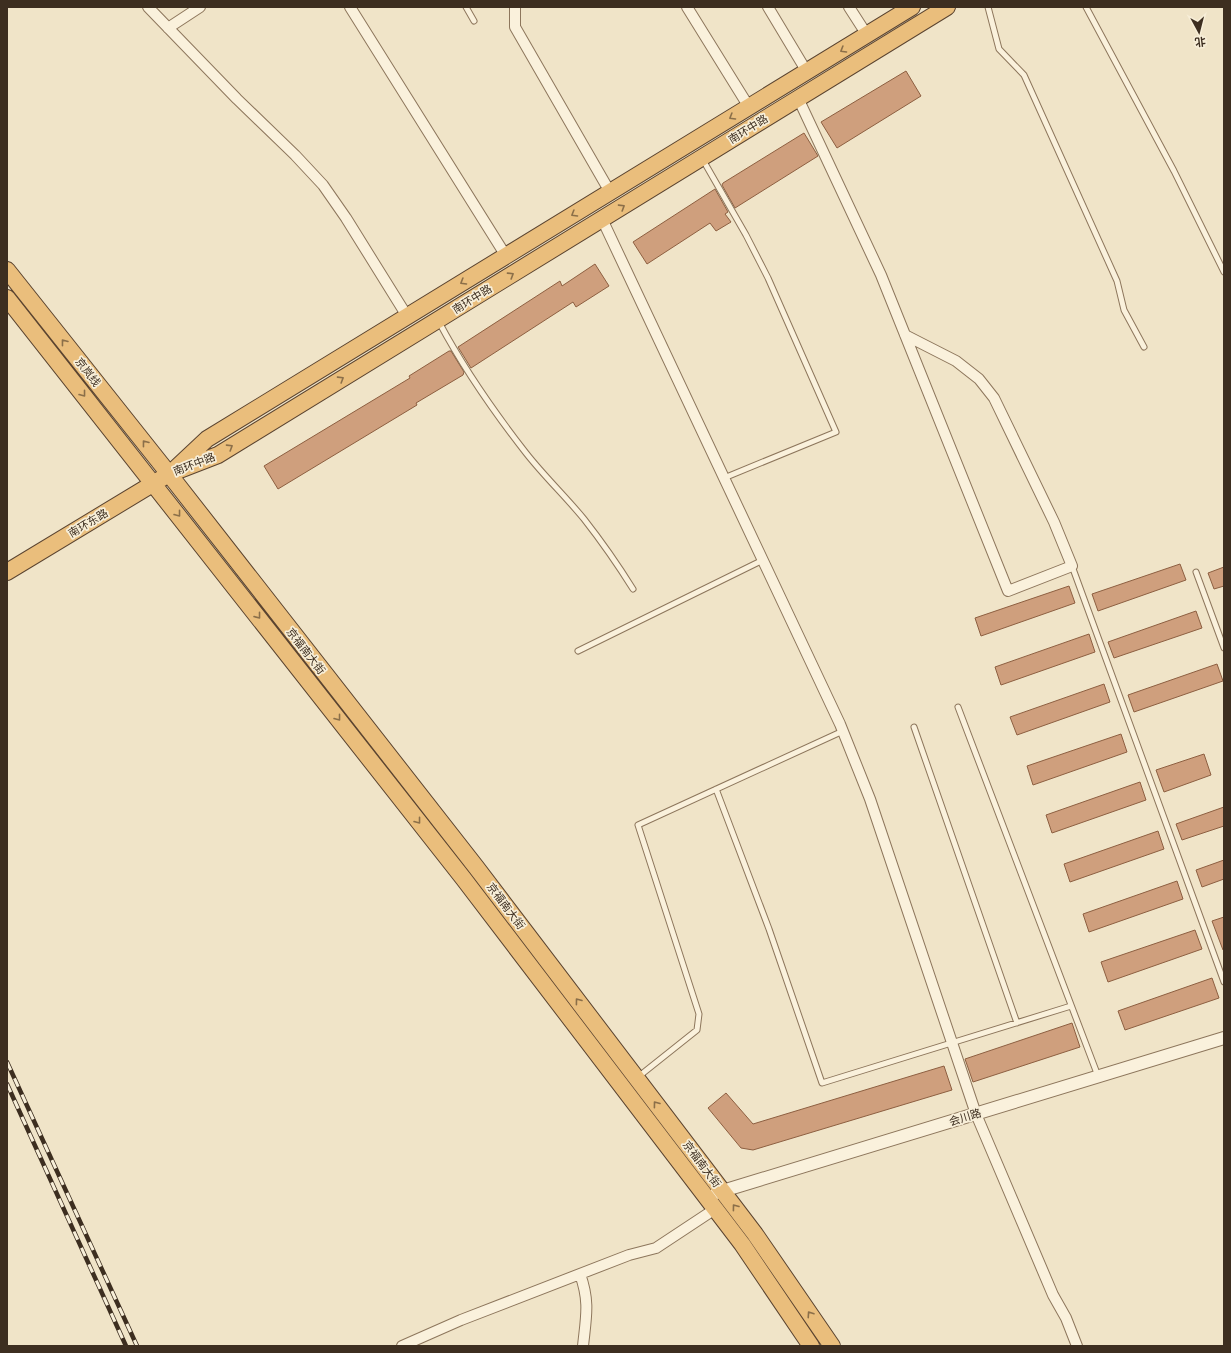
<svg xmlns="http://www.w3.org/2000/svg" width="1231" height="1353" font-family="'PT Serif','Noto Sans SC',serif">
<rect width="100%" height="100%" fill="#f0e4c8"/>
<path fill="#cf9f7d" stroke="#8d5f41" d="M906 71 921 96 837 148 821 122Z
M804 133 818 156 735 208 722 185 723 183Z
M715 189 728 212 725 214 731 222 716 231 710 223 647 264 633 242Z
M595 264 609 286 576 307 573 302 471 368 458 347 560 281 562 286Z
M449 351H451L464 372 463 375 416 403 417 405 278 489 264 466 410 378 409 376Z
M1180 564 1186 580 1098 611 1092 594Z
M1224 567V586L1214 589 1208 573Z
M1069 586 1075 603 981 636 975 618Z
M1196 611 1202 628 1114 658 1108 642Z
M1089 634 1095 652 1001 685 995 667Z
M1217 664 1223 681 1134 712 1128 695Z
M1104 684 1110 702 1017 735 1010 717Z
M1121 734 1127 752 1033 785 1027 766Z
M1204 754 1211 775 1164 792 1156 770Z
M1140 782 1146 800 1052 833 1046 815Z
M1224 807V826L1182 840 1176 824Z
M1158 831 1164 849 1070 882 1064 864Z
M1224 860V879L1202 887 1196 870Z
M1177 881 1183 899 1089 932 1083 914Z
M1224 917V950H1223L1212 921Z
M1195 930 1202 949 1108 982 1101 962Z
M1212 978 1219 998 1125 1030 1118 1011Z
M1072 1023 1080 1047 973 1082 965 1059Z
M944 1066 952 1090 753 1150 741 1148 708 1108 726 1093 753 1124Z"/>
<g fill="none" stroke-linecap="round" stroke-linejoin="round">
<g stroke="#8d765c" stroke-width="7">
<path id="service" d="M466 7 474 21
M988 7 999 49 1024 75 1117 281 1124 310 1144 347
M1086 7 1174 171 1224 272
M703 160 746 235 768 278 836 432 724 478
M439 322C464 369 494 412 526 453 544 476 566 497 584 519 602 542 618 565 633 589
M1072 566 1224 982
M1196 572 1224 648
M578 651 763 560
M958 707 1098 1076
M914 727 1017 1023
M716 789 769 929 822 1083 1071 1006
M638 1077 697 1030 699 1014 638 825 843 731"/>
</g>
<g stroke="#8d765c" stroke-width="12">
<path id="minor" d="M148 7 237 99 295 155 323 185 346 218 407 316
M350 7 506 256
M515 7V27L610 192
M687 7 749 107
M768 7 807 72
M849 7 867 35
M168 28 200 7
M798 98 881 275 1008 591 1072 566 1054 522 994 398 979 379 956 361 905 335
M602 219 840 724 870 799 976 1114 1053 1295 1066 1318 1077 1346
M580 1274C590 1302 586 1317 583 1346
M402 1346 461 1320 629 1255 656 1248 715 1209"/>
</g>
<g stroke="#8d765c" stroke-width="14">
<path id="tertiary" d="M716 1193 1224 1038"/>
</g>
<g stroke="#5b4430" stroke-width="18">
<path id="trunk" d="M7 270 169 474 476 867 755 1234 832 1346
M7 298 463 878 742 1244 811 1346
M175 469 207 439 912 7
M7 572 169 474 218 455 947 7"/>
</g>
<use href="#service" stroke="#faf1dc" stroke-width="5"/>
<use href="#minor" stroke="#faf1dc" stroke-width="10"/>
<use href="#tertiary" stroke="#faf1dc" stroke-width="12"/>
<use href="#trunk" stroke="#eabe7c" stroke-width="16"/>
<g stroke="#3d2e20" stroke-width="4.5">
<path id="rail" d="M7 1062 137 1346
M7 1084 126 1346"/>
</g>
<use href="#rail" stroke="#f7eed8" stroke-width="3" stroke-dasharray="9" stroke-linecap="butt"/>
</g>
<defs><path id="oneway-chevron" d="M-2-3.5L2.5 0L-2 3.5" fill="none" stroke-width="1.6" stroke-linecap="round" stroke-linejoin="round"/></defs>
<g stroke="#8b6f49">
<use href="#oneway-chevron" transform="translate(843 50) rotate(149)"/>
<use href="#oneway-chevron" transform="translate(732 117) rotate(149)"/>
<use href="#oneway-chevron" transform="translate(622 207) rotate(-32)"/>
<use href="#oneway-chevron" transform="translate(574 214) rotate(149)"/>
<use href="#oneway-chevron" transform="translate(511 275) rotate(-32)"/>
<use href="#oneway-chevron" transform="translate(463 282) rotate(149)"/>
<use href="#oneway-chevron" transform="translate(64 342) rotate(-128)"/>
<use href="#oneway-chevron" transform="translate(341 379) rotate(-32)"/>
<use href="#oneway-chevron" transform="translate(83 394) rotate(52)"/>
<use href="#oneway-chevron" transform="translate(145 443) rotate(-128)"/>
<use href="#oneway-chevron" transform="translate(230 447) rotate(-32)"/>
<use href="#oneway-chevron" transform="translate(178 514) rotate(52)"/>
<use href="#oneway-chevron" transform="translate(258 616) rotate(52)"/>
<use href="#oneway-chevron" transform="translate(338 718) rotate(52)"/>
<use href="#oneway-chevron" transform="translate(418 821) rotate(52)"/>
<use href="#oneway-chevron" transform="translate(578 1001) rotate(-127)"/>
<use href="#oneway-chevron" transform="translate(656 1104) rotate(-127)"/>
<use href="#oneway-chevron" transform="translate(735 1207) rotate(-127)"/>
<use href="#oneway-chevron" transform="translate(810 1314) rotate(-124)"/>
</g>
<g text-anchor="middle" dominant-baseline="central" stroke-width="3.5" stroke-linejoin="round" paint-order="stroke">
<g font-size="11" fill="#3d2e20" stroke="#f7eed8">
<text transform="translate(748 129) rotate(-32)">南环中路</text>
<text transform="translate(472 299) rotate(-32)">南环中路</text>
<text transform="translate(88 372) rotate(52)">京岚线</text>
<text transform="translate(194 464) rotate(-21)">南环中路</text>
<text transform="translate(88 523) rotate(-31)">南环东路</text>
<text transform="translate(306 651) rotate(52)">京福南大街</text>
<text transform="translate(506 906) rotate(53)">京福南大街</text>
<text transform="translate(965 1117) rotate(-17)">会川路</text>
<text transform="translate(702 1164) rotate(53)">京福南大街</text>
</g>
</g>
<rect width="1231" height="1353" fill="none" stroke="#3d2e20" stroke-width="16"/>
<g transform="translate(1199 32) rotate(173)" stroke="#f7eed8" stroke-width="3" paint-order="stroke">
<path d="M0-3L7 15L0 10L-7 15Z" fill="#3d2e20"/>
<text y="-6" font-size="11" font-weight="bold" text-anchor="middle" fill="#3d2e20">北</text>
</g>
</svg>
